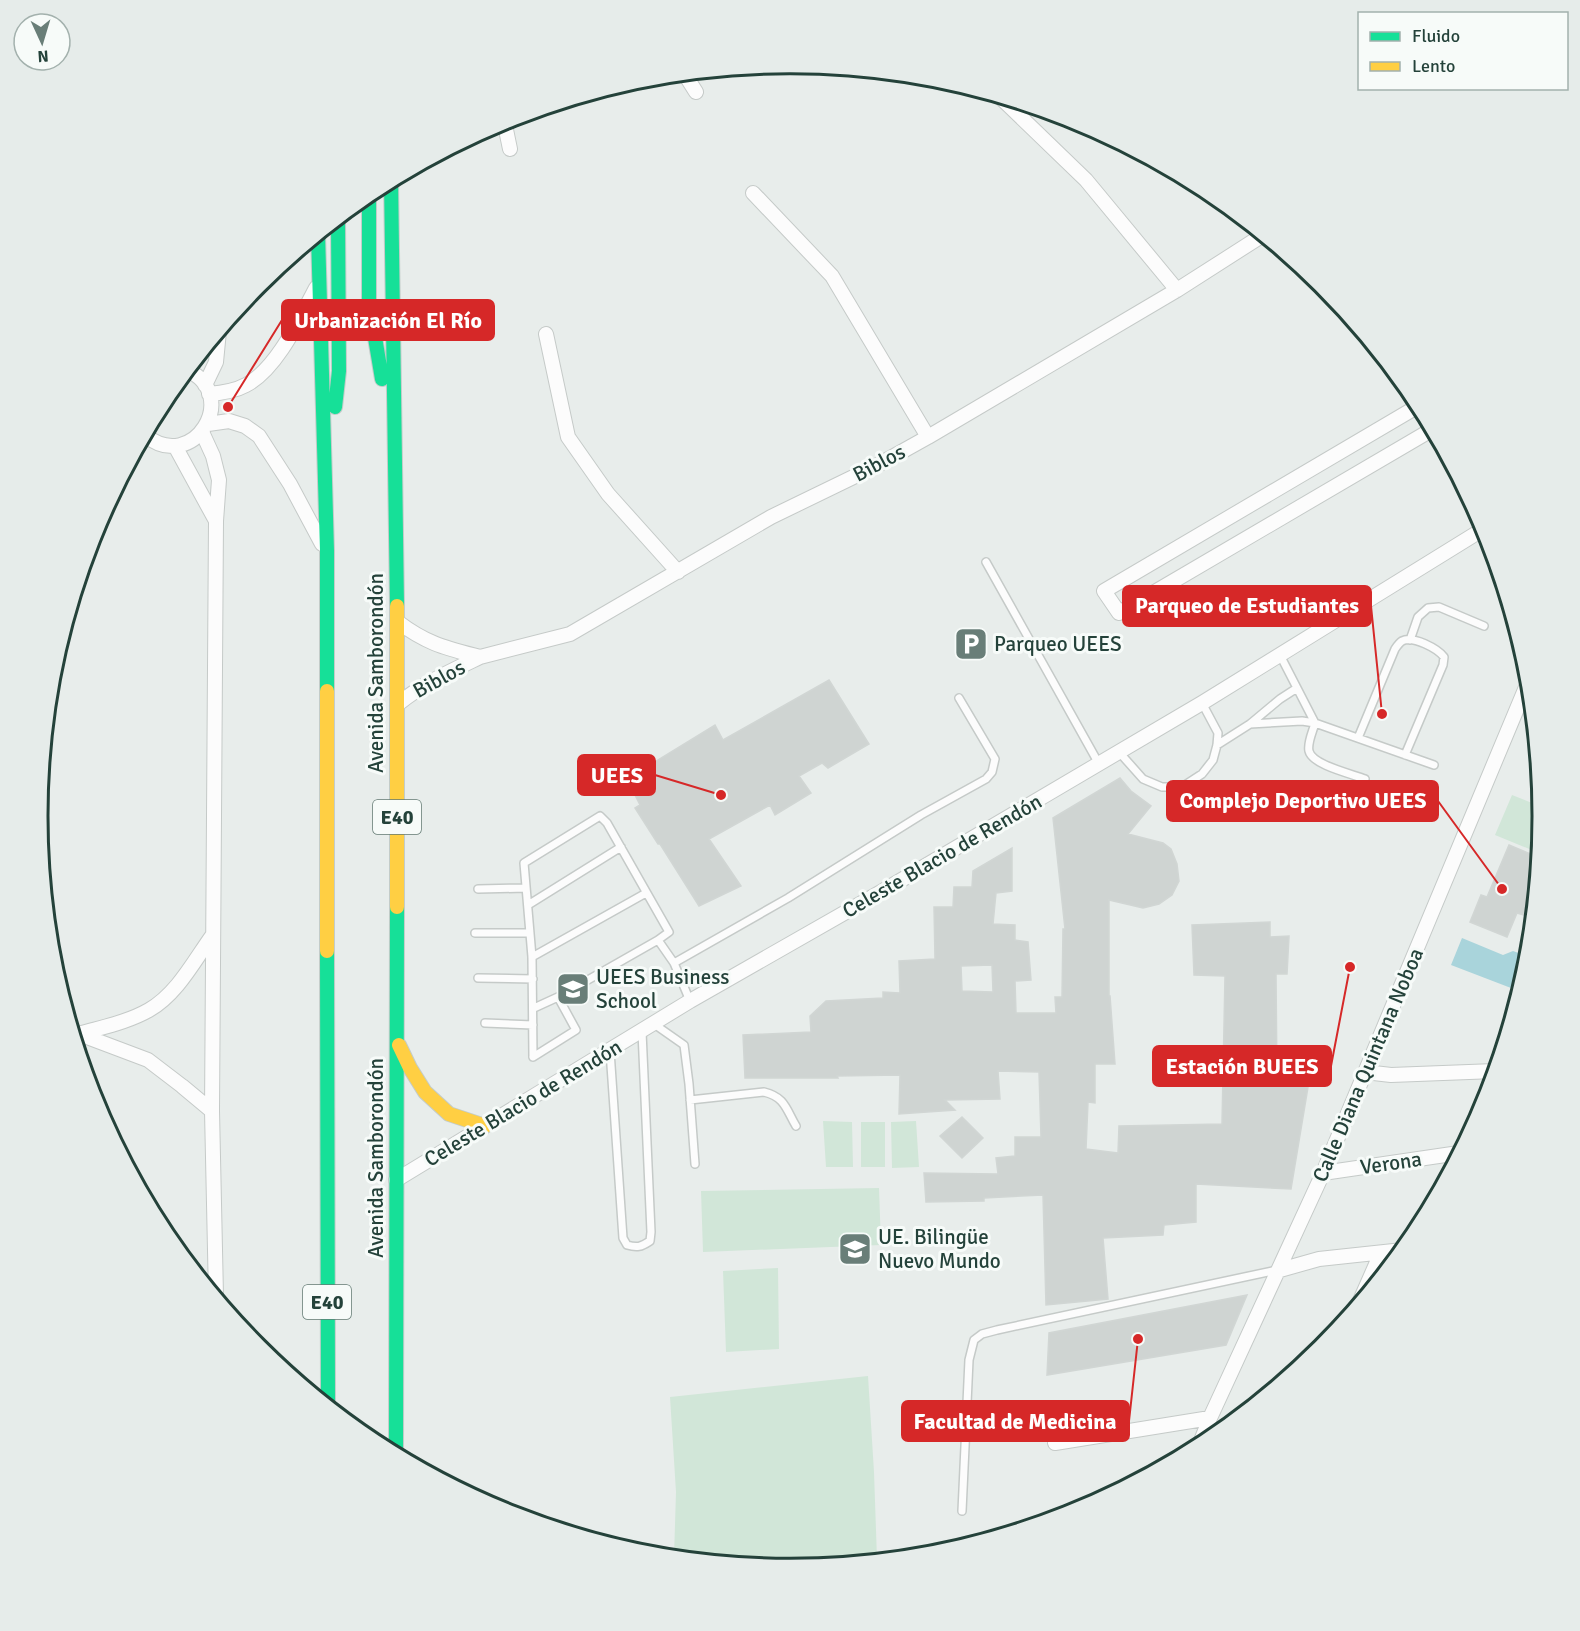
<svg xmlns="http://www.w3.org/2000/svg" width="1580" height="1631" font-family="Signika,sans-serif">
<rect width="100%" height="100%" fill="#e8edeb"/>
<path fill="#d1e6d8" d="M1512 795 1542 807V816L1539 853 1495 835Z
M823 1121 852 1122 853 1167H826Z
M916 1121 919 1167 892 1168 891 1122Z
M861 1122H885V1167H861Z
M879 1188 881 1245 703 1252 701 1191Z
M778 1268 779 1349 726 1352 723 1271Z
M868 1376 874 1472 877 1559 790 1568 674 1557 676 1492 670 1397Z"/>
<path fill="#a9d4db" d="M1462 938 1503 955 1513 951 1524 955 1511 988 1451 965Z"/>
<path fill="#cfd4d2" stroke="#d1d6d4" stroke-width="1.5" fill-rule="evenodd" d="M829 680 869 744 828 768 822 763 799 776 811 793 775 815 770 805 709 839 741 886 699 906 660 844H658L635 808 640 805 627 779 715 725 723 740Z
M1120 778 1131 791 1151 806 1128 834 1163 843 1171 849 1177 864 1179 881 1172 895 1159 904 1143 908 1109 900V996H1110L1115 1064H1095V1103L1088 1102 1086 1149 1118 1153 1119 1126 1222 1124 1225 976 1194 975 1192 925 1270 922V937L1289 936 1287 974H1276L1277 1082 1308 1087 1291 1189 1196 1184V1222L1164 1225 1163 1235 1103 1238 1108 1299 1046 1305 1043 1195 984 1198V1201L926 1202 924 1173 998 1174 996 1158 1015 1156V1137H1041L1039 1072 998 1071 1000 1099 945 1100 955 1110 899 1114 900 1075 837 1076 838 1078H745L743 1035 811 1032 810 1016 826 1001 883 998V992L900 993 899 961 935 959 934 907H953L954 887H972L973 871 1012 848V891L996 893 993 924 1015 925V940L1028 942 1031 980 1015 981 1016 1013H1056L1055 997H1062L1063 929H1065L1053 818ZM992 965 993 992 962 991 961 966Z
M1509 845 1538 857 1535 887 1524 915 1517 913 1507 937 1470 922 1481 895 1487 897Z
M962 1117 983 1138 962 1158 940 1136Z
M1247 1295 1226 1345 1047 1375 1049 1333Z"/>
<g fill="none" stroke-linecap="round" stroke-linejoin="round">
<g stroke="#c5cac8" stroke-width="10">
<path id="lane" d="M986 562 1099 764
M1410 640 1418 617 1428 608 1439 607 1484 626
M1297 688 1315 723C1313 731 1307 743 1309 751 1312 765 1352 774 1365 779
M1250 724 1302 721 1315 723 1434 765
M1358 738 1395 649C1397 646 1399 643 1402 641 1413 635 1438 649 1444 657L1443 665 1405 755
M1217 745 1250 724 1280 699 1297 688 1280 655
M1119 752 1143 779 1162 787H1182L1202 774 1213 760 1217 745 1218 733 1202 703
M478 889 526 888
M528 905 621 847
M475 933H530
M532 957 646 893
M674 963 788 898 921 815 986 779 992 772 995 759 959 698
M478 978 533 979
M534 1008 558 997 658 940 674 963 690 1001
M485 1023 533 1025
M654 1024 684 1045 689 1084 695 1164
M610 1051 623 1238 627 1245C637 1248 641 1247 650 1241L651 1232 642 1032
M533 1057 532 957 524 863 600 816 607 823 669 932 658 940
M533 1057 576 1030 558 997
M690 1100 764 1092C785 1097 786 1109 796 1126
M962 1511 969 1360 974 1340 982 1334 997 1330 1277 1270"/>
</g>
<g stroke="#c5cac8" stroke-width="16">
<path id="street" d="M684 73 696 92
M1000 97 1086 180 1177 290
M504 120 510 149
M753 193 832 276 928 437
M546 334 568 437 608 494 678 572
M205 385 216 362 219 331
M209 394C221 393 235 391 246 385 277 369 300 318 316 288
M1420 405 1104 591 1119 613 1433 429
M208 424 229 421 245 426 259 436 290 484 322 544
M202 432 213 456 219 480 216 521 212 1111 216 1296
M145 435C193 475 242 395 187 370
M175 446 216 521
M398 622C427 644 446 648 480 657 451 671 424 683 398 704
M480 657 570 634 771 517 876 466 928 437 1177 290 1263 235
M74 1034H79C103 1027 128 1022 149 1010 177 994 194 961 212 936
M79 1034 148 1060 182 1086 212 1111
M1365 1072 1391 1075 1495 1071
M1323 1173 1459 1153
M396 1180 690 1001 881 892 1202 703 1485 528
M1280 1270 1319 1259 1403 1250
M1359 1303 1381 1253
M1055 1443 1210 1418
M1199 1446 1210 1418 1323 1173 1529 680"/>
</g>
<g stroke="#c3ccc9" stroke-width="16">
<path id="fast" d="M391 179 397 606
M369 192V302L382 379
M318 234 327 551V691
M335 407 339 371 338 218
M327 951 328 1405
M396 1454 397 907"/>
</g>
<g stroke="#c3ccc9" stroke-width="16">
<path id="slow" d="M397 606V907
M327 691V951
M399 1045 410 1068 425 1092 449 1114 485 1126"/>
</g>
<use href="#lane" stroke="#fcfcfc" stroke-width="7"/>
<use href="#street" stroke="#fcfcfc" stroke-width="14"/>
<use href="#fast" stroke="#16e098" stroke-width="14"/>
<use href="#slow" stroke="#ffcf43" stroke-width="14"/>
</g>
<defs>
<g id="parking-square" transform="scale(1.725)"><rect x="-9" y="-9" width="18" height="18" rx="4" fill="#697e78" stroke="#f7fbf9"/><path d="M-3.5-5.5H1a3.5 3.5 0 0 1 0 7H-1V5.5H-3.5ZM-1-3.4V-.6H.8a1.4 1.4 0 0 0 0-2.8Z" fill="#fff"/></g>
<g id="university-square" transform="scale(1.725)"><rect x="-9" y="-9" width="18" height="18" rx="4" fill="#697e78" stroke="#f7fbf9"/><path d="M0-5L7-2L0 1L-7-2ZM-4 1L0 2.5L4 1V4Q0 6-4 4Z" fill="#fff"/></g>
<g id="school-square" transform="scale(1.725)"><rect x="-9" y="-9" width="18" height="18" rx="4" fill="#697e78" stroke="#f7fbf9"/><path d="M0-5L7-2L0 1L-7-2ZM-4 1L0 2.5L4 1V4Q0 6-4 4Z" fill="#fff"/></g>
</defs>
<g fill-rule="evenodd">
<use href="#parking-square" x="971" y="644"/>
<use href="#university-square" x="573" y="989"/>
<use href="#school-square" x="855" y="1249"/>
</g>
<g text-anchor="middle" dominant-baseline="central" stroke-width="6" stroke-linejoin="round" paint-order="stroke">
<g fill="#f7fbf9" stroke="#637a73" stroke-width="1.5">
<rect x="373" y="800" width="48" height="34" rx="4.5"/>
<rect x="303" y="1285" width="48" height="34" rx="4.5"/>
</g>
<g font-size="20" font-weight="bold" fill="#24423a">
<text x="397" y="817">E40</text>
<text x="327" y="1302">E40</text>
</g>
<g font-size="21" fill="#24423a" stroke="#f7fbf9">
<text transform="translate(879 463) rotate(-28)">Biblos</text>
<text transform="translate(376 673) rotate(-90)">Avenida Samborondón</text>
<text transform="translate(439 679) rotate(-29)">Biblos</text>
<text transform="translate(942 856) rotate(-30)">Celeste Blacio de Rendón</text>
<text transform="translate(1368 1065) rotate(-67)">Calle Diana Quintana Noboa</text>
<text transform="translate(523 1103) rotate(-31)">Celeste Blacio de Rendón</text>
<text transform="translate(376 1158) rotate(-90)">Avenida Samborondón</text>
<text transform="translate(1391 1163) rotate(-8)">Verona</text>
</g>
<g font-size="21" fill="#24423a" stroke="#f7fbf9" text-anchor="start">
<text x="994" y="644">Parqueo UEES</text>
<text x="596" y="977">UEES Business<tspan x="596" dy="24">School</tspan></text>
<text x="878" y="1237">UE. Bilingüe<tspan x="878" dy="24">Nuevo Mundo</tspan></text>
</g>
</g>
<path d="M0 0H1580V1631H0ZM48 816a742 742 0 1 1 1484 0a742 742 0 1 1-1484 0Z" fill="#e6ecea" fill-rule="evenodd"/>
<path fill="none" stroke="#24423a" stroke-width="3" d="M48 816a742 742 0 1 1 1484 0a742 742 0 1 1-1484 0Z"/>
<path fill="none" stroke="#d62828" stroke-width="2" d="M228 407L282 320M1382 714L1371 606M721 795L655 775M1502 889L1438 801M1350 967L1331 1066M1138 1339L1129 1421"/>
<g fill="#d62828" stroke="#f7fbf9" stroke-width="2">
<circle cx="228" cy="407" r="6"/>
<circle cx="1382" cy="714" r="6"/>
<circle cx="721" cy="795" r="6"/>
<circle cx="1502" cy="889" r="6"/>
<circle cx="1350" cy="967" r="6"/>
<circle cx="1138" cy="1339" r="6"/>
</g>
<g fill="#d62828" stroke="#d62828" stroke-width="2">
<rect x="282" y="300" width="212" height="40" rx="6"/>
<rect x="1123" y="586" width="248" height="40" rx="6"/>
<rect x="578" y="755" width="77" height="40" rx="6"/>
<rect x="1167" y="781" width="271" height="40" rx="6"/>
<rect x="1153" y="1046" width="178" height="40" rx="6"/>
<rect x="902" y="1401" width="227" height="40" rx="6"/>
</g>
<g font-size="22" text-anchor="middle" font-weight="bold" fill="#fff">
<text x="388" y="328">Urbanización El Río</text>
<text x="1247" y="613">Parqueo de Estudiantes</text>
<text x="617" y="783">UEES</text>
<text x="1303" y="808">Complejo Deportivo UEES</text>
<text x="1242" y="1074">Estación BUEES</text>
<text x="1015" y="1429">Facultad de Medicina</text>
</g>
<rect x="1358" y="12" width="210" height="78" fill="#f7fbf9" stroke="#a3b1ad" stroke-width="1.5"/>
<rect x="1370" y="32" width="30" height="9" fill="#16e098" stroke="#a3b1ad" stroke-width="1.5"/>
<text x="1412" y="42" font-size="18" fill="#24423a">Fluido</text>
<rect x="1370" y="62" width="30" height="9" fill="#ffcf43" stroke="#a3b1ad" stroke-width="1.5"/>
<text x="1412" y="72" font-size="18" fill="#24423a">Lento</text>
<g transform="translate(42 42) rotate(176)"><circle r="28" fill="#f7fbf9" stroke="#a3b1ad" stroke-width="1.5"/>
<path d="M0-4.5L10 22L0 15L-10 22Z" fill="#697e78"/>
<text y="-9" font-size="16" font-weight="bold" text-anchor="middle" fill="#24423a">N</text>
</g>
</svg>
